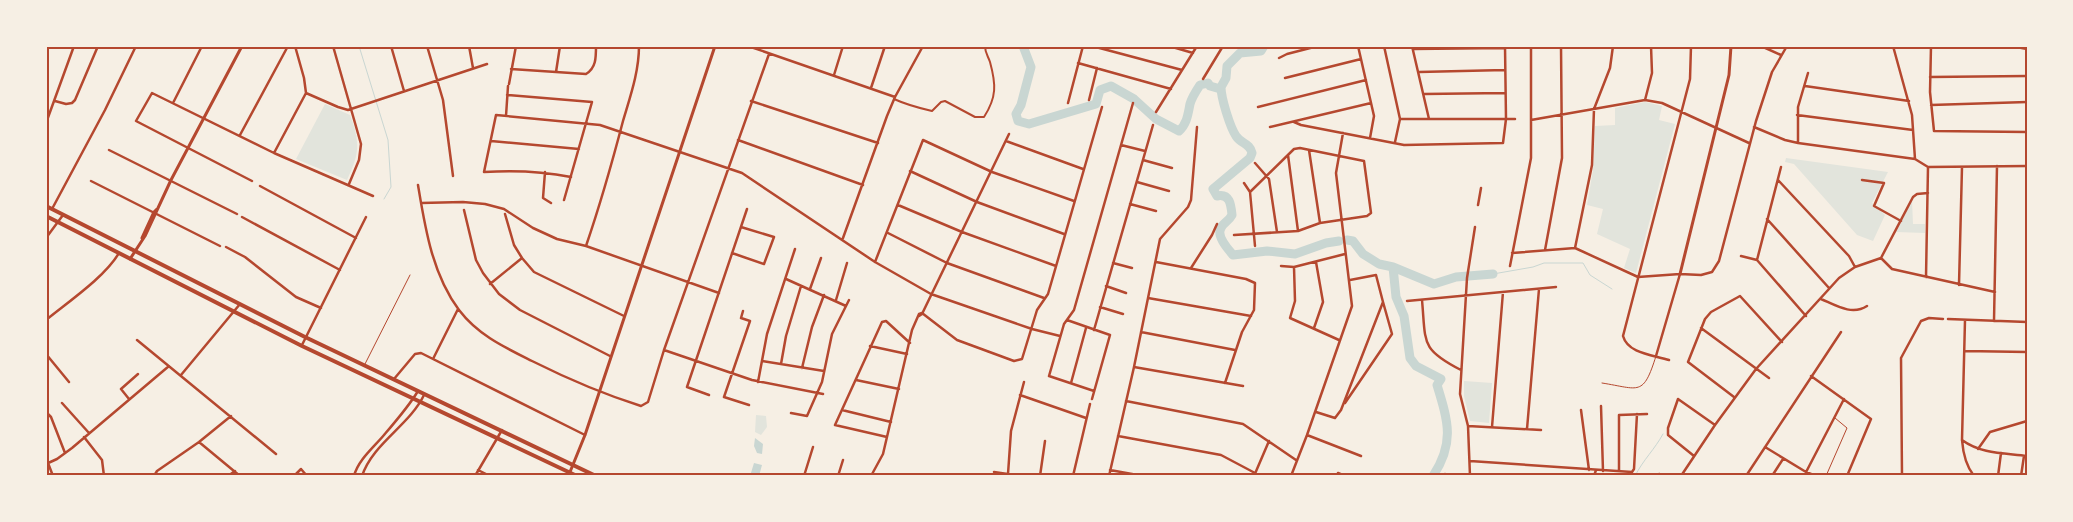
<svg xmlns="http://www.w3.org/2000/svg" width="2073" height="522" font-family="'Sofia Sans Condensed',sans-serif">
<rect width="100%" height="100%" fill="#f6efe4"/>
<path fill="#e2e4dc" d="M1645 102 1662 106 1659 120 1675 124 1636 273 1624 268 1630 249 1597 234 1603 209 1587 205 1593 170 1595 126 1615 125V108Z
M325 104 350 115C361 144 359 154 347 180L296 159Z
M1786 158 1888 172 1872 203 1885 215 1873 241 1857 235 1794 164 1785 162Z
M1912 200 1913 224H1925V233L1896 232Z
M1464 381 1492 383 1489 423 1470 421 1464 396Z
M756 415 766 416 767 427 761 435 755 432Z"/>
<path fill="#c9d6d2" d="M755 438 763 444 762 454 757 453 754 446Z
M754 463 762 465 759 476H750Z"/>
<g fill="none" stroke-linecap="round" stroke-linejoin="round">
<path stroke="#c9d6d2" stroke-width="1" d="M359 46 388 140 391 187 384 199
M1493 274 1533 267 1544 263H1583L1590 275 1612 289
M1635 476C1643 460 1655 449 1663 434"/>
<path stroke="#c9d6d2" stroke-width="9" d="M1023 46 1031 67 1021 105 1016 114 1018 121 1029 124 1096 104 1100 90 1111 86 1134 99 1156 119 1179 131C1187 124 1188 114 1190 104 1192 97 1196 91 1200 85L1208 83 1210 86 1217 88 1221 87 1226 78 1227 66 1240 53 1261 51 1264 46
M1221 87C1221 98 1230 127 1236 136 1241 144 1250 143 1252 153L1250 158 1213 189 1217 196C1230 193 1231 205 1232 215 1229 221 1223 223 1221 228 1216 236 1228 249 1233 255L1267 251 1295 254 1326 243 1339 241
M1347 240 1353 241 1363 254 1379 264 1393 267 1434 284 1456 277 1493 274
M1393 267 1396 297 1404 316 1410 358 1416 366 1441 379 1437 385C1448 421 1455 443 1433 476"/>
<path stroke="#b5482f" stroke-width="1" d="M365 364 410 275
M1602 383C1640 389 1643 397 1656 356
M1826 476 1847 428 1835 418"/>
<path stroke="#b5482f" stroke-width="2" d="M894 99C907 105 919 108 932 111L941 102 945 101 975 117H984C997 97 996 84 990 62 988 56 985 53 985 46"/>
<path stroke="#b5482f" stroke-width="2.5" d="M333 46 361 144 359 160 349 184
M391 46 404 91
M427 46 443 100 453 176
M469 46 473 68
M748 46 895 97
M1092 46 1182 70
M1169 46 1193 53
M1358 46 1374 116 1370 138
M1384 46 1400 119 1395 142
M1412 46 1429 119
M1761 46 1781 55
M1893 46 1912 115 1915 159
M1931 46 1930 92 1934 131 2027 132
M2011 46 2027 49
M1413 49 1505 48
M1279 58 1287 54 1318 46
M1078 63 1171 89
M511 69 586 74C596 68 596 58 596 46
M556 72 560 46
M1419 72 1505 70
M834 75 843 46
M1930 77 2027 76
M1285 78 1361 59
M1203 79 1223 46
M509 84 516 46
M1805 86 1909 101
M871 88 885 46
M306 93 338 107 348 110 487 64
M1424 94 1505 93
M507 95 592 102 564 200
M1089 100 1097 68
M1645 100 1652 73 1651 46
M55 101 66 104 72 103 75 100 98 46
M751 101 878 143
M173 103 202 46
M1068 103 1083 46
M1931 105 2027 102
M1258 107 1366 80
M1156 112 1197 46
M1797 115 1913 130
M506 116 508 86
M1400 119H1515
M1531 120 1645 100 1662 103 1749 143
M1294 122 1301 125 1404 145 1503 143 1506 119 1505 46
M46 123 74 46
M1270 127 1371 103
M1754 127 1785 140 1798 143 1915 159 1928 167
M240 135 288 46
M738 140 863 185
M491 141 579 149
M1006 141 1083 169
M1798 143V107L1808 73
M1121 145 1145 151
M109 150 237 214
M1309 150 1320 223
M274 153 306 93 304 78 295 46
M1288 155 1298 231
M1143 160 1172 168
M1255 163 1269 179 1277 232
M1928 167 2027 166
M910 171 977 202 1064 234
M545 172 543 198 551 203
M571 177C541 171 514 170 484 172L496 115 600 125 742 173 875 262 931 294 1032 329 1060 336
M1778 180 1849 256 1855 267
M1862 180 1884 183 1874 206 1901 221
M91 181 220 246
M252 181 136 121 152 93 274 153 373 196
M1137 182 1169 191
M1244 183 1250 192 1255 246
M418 185C425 227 432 274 459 310 478 335 504 347 532 361 568 379 603 394 641 406L648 402 664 350 769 54
M260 186 356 238
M421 203 463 202 485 204 504 209 533 228 557 239 586 246 719 293
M1130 204 1156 211
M898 205 962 232 1056 266
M1478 205 1481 188
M52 209 105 110 136 46
M464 210 476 260 483 273 499 294 520 310 610 356
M505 214 514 245 522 258 534 272 624 316
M242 217 340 270
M1767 219 1829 288
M888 233 947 263 1044 298
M1234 235 1298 231 1320 223 1367 216 1371 213 1364 161 1300 148 1294 149 1250 192
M46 238 63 215
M843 238 887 116 895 97 923 46
M586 246C600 205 612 163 623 121 630 97 639 72 639 46
M226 247 245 257 296 297 321 308
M1575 248 1592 165 1594 109 1610 68 1613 46
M1545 250 1562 158 1561 46
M732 253 764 264 774 237 741 227
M1512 253 1575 248 1638 277 1680 274 1701 275 1712 272 1719 261 1756 121 1772 72 1787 46
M1741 256 1757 260 1806 316
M1881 258 1892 269 1995 292
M1881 258 1913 197 1917 194 1928 193
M1757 260 1781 167
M875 262 923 140 992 172 1074 201
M1156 262 1246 279 1255 283 1254 310 1242 332 1225 383
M1113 263 1132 268
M1281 266 1294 267 1345 254
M1510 266 1531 158V46
M1294 267 1295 301 1290 318 1339 340
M1191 268 1212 235 1217 224
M1926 277 1928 167
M786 279 846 306
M490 284 522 258
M1959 285 1962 167
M1106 286 1126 293
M810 289 821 258
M1148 298 1251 316
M1821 299C1835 305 1852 316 1867 306
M836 300 847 263
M1422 300C1426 343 1420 349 1461 370
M1407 301 1556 287
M1100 307 1123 314
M743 311 741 318 750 321 724 397 749 405
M922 313 957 340 1014 361 1022 359 1037 310 1048 294 1102 107
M919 316 922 314 1009 134
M1948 319 2027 322
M46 320C68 302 105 277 119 253
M1067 320 1110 335 1092 399
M1965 320 1962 440C1963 453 1966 466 1974 476
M1994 321 1997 166
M1314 328 1323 302 1316 262
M1701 328 1769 378
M1094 330 1153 125
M1141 332 1235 350
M137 340 276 454
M302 345 366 217
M870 346 907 354
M664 350 752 380 823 394
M1965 351 2027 352
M46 354 69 382
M1656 356 1680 274
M433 359 458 309
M1669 360C1654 355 1628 354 1623 336L1690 79 1691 46
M762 361 824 371
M781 364 786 336 801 286
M1134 367 1243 386
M802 368 812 327 824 295
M181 375 240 304
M1811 376 1871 419 1847 476
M394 379 415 354 421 353 585 435
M856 380 899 389
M758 382 767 334 795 249
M1071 383 1086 328
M1094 391 1049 376 1064 324 1074 310 1133 103
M709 395 687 387 747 209
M1020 395 1086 418
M1734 397 1688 362 1705 319 1711 312 1740 296 1782 342
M129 399 121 389 138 374
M1126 401 1243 424 1296 460
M62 403 89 433
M1345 403 1392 334 1383 302
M1601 406 1603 471
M842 410 891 422
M1581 410 1589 470
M46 412 51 417 65 453
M1316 412 1335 418 1341 410 1383 302 1376 275 1350 280
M791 413 807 416 822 382 832 334 849 300
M1468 426 1541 430
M1492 427 1503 292
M1527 429 1539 289
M1307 435 1361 456
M1118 436 1221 455 1255 473
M84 437 102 460 104 476
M887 437 835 425 882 322 886 321 910 343
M1962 440C1981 454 2004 453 2027 456
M199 442 240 476
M1765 447 1806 472 1816 476
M1978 449 1990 432 2027 421
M1694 456 1668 435V428L1678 399 1715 425
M1470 461 1632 472 1634 469 1637 414
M48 463 53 476
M46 464 57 459 72 448 169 366
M478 470 490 476
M1110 470 1143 476
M1619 471V415L1647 414
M994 472 1022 476
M1008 474 1011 431 1024 382
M1445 474 1447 476
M154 476 157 471 199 442 231 416
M228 476 235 471
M294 476 301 469 307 476
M354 476C358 460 374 447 384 435 396 421 409 406 418 391
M362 476C373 443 409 426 424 395
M475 476 502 430
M804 476 813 447
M838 476 843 460
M871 476 883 454 912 330 919 314 922 313
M1040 476 1045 441
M1073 476 1090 404
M1109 476 1134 367 1160 239 1188 207 1191 200 1197 127
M1254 476 1269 441
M1291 476 1307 435 1352 306 1336 173 1343 133
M1337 476 1338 473 1345 476
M1470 476 1468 426 1460 394 1467 278 1475 227
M1594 476 1596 470
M1655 476 1659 474 1664 476
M1681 476 1715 425 1756 369 1839 278 1855 267 1881 258
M1746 476 1841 332
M1772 476 1783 459
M1804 476 1844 399
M1902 476 1901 358 1921 321 1929 318 1943 319
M1998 476 2001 453
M2021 476 2024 456"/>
<path stroke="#b5482f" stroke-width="3" d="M142 238 154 212 157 209
M130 259 145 236 171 180 242 46
M1680 274 1729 75 1731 46"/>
<path stroke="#b5482f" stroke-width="3" d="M570 472 585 435 715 46"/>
<path stroke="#b5482f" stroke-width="4" d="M46 206 305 337 596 476
M46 216 302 346 577 476"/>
</g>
<rect width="2073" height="522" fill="none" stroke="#f6efe4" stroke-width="95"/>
<rect x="48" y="48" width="1978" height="426" fill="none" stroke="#b5482f" stroke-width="2"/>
</svg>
